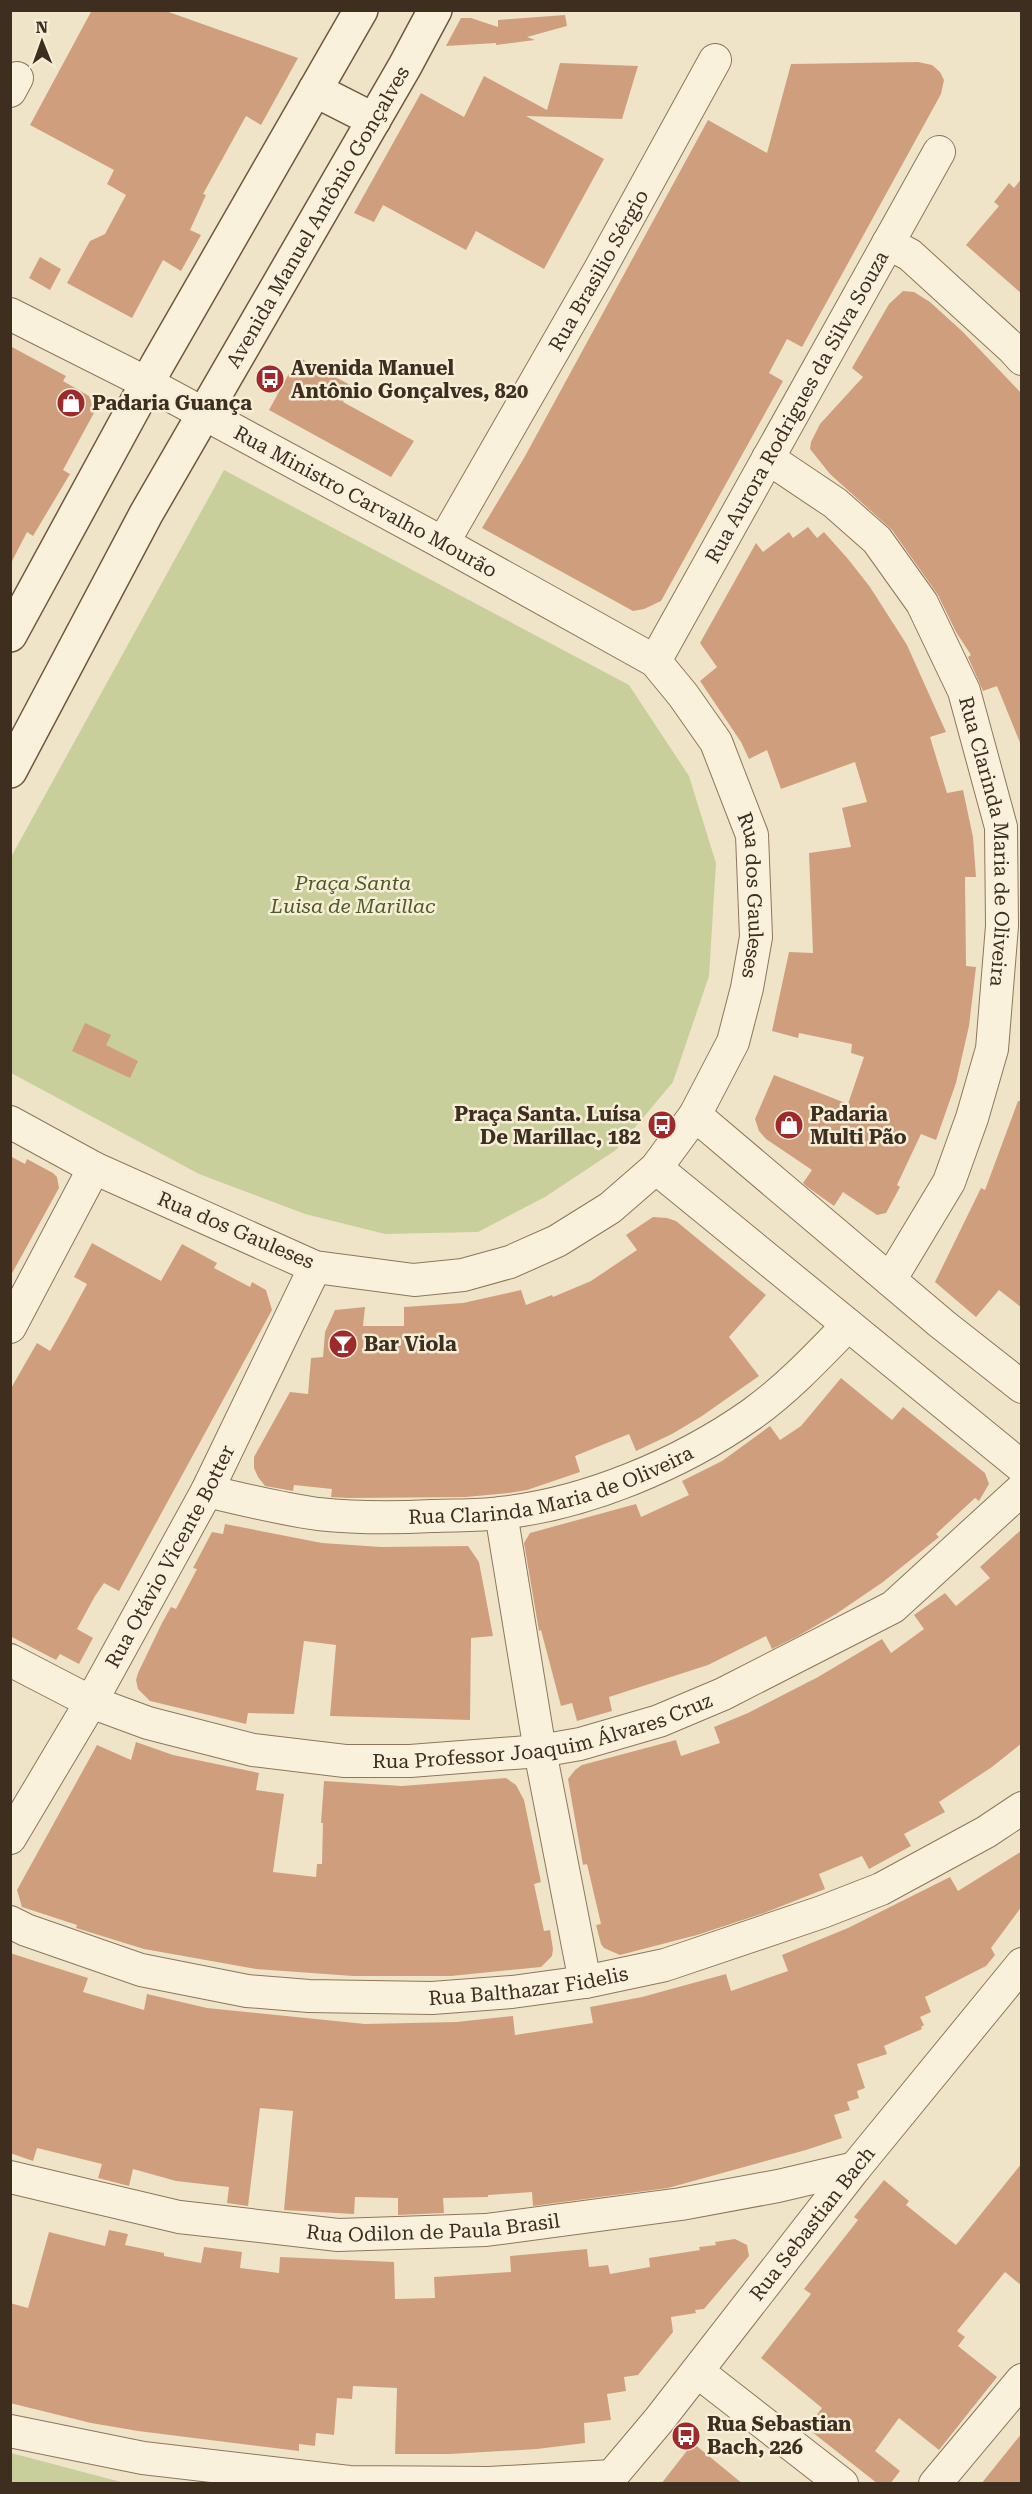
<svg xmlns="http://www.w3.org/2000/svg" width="1032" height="2494" font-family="'Roboto Serif',serif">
<rect width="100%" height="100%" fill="#f0e4c8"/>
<path fill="#c9cf9b" d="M224 470 629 685 689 776 716 863 709 976 673 1082 616 1150 545 1197 478 1232 385 1234 305 1214 199 1174 11 1073V857Z
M10 2453H11L125 2483H11Z"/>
<path fill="#cf9f7d" d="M92 10H163L298 58 261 125 246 116 203 194 206 195 190 230 201 235 181 271 163 260 132 318 67 283 90 241 105 234 126 195 107 184 114 170 30 125Z
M565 15 567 26 527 37 535 40 496 45V43L446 46 461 18H471L498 27V20Z
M918 62 932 65 940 72 944 80 941 94 802 347 787 339 769 373 783 381 661 601 644 609 633 611 482 528 524 458 708 120 767 153 791 64Z
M560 63 638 66 622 119 526 116 604 159 544 269 476 231 466 250 383 205 374 222 354 213 421 93 464 117 484 76 547 110Z
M1022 178V294L966 245 999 206 994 202 1009 183 1014 188Z
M40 257 61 269 50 290 29 278Z
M903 291 914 292 930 302 963 332 1022 394 1021 745 997 686 983 691 968 657 971 655 956 632 938 595 892 530 830 474 810 449 811 442 820 424 863 377 852 368 889 304Z
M10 346 66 376 63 381 89 396 95 411 63 470 70 474 33 536 27 532 10 565Z
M298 357 352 386 343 402 414 441 391 477 269 410Z
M808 527 817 538 824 532 848 559 870 587 907 645 946 732 930 737 947 793 963 790 973 837 976 877H965L966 966 976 967 969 1026 956 1083 936 1140 921 1134 897 1185 900 1187 886 1213 877 1215 843 1192 834 1206 806 1186 803 1183 812 1170 766 1139 759 1131 755 1119 774 1075 848 1104 864 1057 851 1053 852 1044 799 1033 798 1038 772 1031 789 952 813 953 809 853 851 847 842 808 867 802 855 762 781 789 767 750 749 759 741 742 700 681 717 667 700 643 756 543 763 552 789 532 793 538Z
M85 1023 111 1035 106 1045 138 1061 130 1078 72 1051Z
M1018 1101H1022V1308L999 1290 976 1317 935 1282 981 1188 985 1190Z
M10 1156 25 1164 27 1159 53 1173 57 1177 59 1188 10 1277Z
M653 1217 667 1218 676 1221 766 1295 729 1337 759 1376 702 1416 672 1434 636 1451 629 1434 575 1456 580 1472 527 1490 509 1493 466 1497 348 1498 331 1497 332 1489 294 1485 293 1491 265 1486 258 1477 254 1468V1457L290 1392 308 1394 311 1358 323 1357 325 1332 335 1310 365 1307 363 1326H404V1307L463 1303 521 1290 526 1305 552 1295 553 1297 591 1281 637 1250 626 1235Z
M92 1243 161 1281 182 1244 217 1263 214 1268 250 1287 252 1282 266 1290 272 1310 119 1591 104 1583 95 1596 77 1629 93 1638 79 1664 60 1654 56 1660 10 1636V1390L37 1343 50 1351 67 1321 87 1284 74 1277Z
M841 1378 892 1420 903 1407 985 1473 989 1484 979 1501 975 1498 936 1534 939 1537 883 1582 836 1614 798 1636 772 1649 766 1636 708 1665 609 1697 612 1711 577 1721 572 1703 561 1706 541 1630 539 1631 524 1543 530 1533 636 1504 641 1517 689 1495 682 1481 722 1461 770 1426 780 1440 801 1426Z
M225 1524 322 1543 381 1547 468 1546 479 1562 493 1636 471 1638 470 1720 330 1716 336 1645 304 1641 294 1714 248 1713 246 1724 150 1701 138 1689 136 1680 138 1673 162 1623 171 1607 176 1609 197 1569 193 1568 212 1532 223 1534Z
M1022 1529V1743L992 1767 939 1802 945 1812 904 1834 911 1846 869 1869 862 1856 819 1874 825 1889 764 1913 697 1935 620 1955 604 1948 601 1944 596 1925 601 1924 587 1864 583 1865 568 1779 575 1770 582 1765 676 1740 681 1756 720 1743 714 1727 748 1713 818 1677 882 1639 891 1653 924 1629 914 1615 945 1593 956 1606 990 1578 980 1567Z
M136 1742 173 1755 259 1773 256 1790 284 1794 273 1872 316 1877 317 1864H322L323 1823H321L324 1781 402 1786 506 1778 516 1785 524 1800 541 1882 534 1884 544 1931 550 1930 553 1949 552 1956 541 1967 451 1976H353L256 1969 144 1949 76 1928 77 1925 22 1907 17 1890 97 1745 131 1760Z
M1022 1851V1906L991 1948 995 1955 986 1966 925 1997 931 2012 920 2017 924 2025 921 2027 922 2029 884 2046 887 2054 857 2064 865 2088 857 2091 859 2098 847 2102 850 2110 834 2115 842 2138 806 2150 668 2188 533 2206 532 2192 488 2195V2197L443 2198 444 2213 398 2215V2198L355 2197 354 2214 284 2210 293 2111 260 2108 248 2206 227 2203 229 2187 176 2181 133 2169 129 2186 98 2178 102 2164 37 2148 33 2161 10 2153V1953L88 1978 83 1992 144 2010 147 1994 207 2008 365 2024 456 2022 513 2016 515 2035 593 2023 590 2007 642 1997 726 1974 731 1991 788 1971 782 1955 848 1928 950 1877 958 1891Z
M1022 2163V2286L1005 2272 957 2331 965 2337 958 2346 997 2377 939 2450 899 2418 875 2451 900 2471 890 2484H878L807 2428 822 2408 761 2358 811 2294 804 2289 858 2220 854 2217 884 2180 909 2201 906 2205 956 2245Z
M109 2230 128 2234 125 2245 164 2253V2256L201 2263 204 2247 242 2252 240 2268 279 2273 280 2257 394 2262 395 2299 435 2298 434 2277 511 2272 510 2256 587 2249 589 2267 608 2265 610 2274 650 2267 649 2258 700 2250 699 2247 716 2245 715 2242 735 2239 747 2245 749 2256 704 2309 695 2310 696 2313 671 2317 673 2332 638 2375 624 2377 626 2391 607 2394 611 2420 584 2423 585 2443 537 2449 450 2454H395L397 2388 353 2386 352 2399 337 2398 334 2435 316 2433 315 2446 299 2444V2451L138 2431 91 2423 10 2403V2303L28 2308 49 2232 105 2246Z
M1022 2433V2484H981Z
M693 2443 743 2484H661Z"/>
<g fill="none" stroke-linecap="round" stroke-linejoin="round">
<g stroke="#8d765c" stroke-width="34">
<g id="street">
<path d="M10 91 17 78"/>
<path d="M888 243 910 255 1013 349 1022 359"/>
<path id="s1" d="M10 314 147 383 443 543 655 661 683 695 716 742 752 835 756 937 747 988 733 1042 695 1115 656 1168 610 1208 557 1241 510 1262 463 1275 414 1280 315 1267 94 1168 10 1122"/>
<path id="s2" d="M768 458 835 503 877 540 922 603 964 691 1001 827 1002 926 992 1049 972 1118 949 1182 890 1280"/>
<path id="s3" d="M443 543 599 271 715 60"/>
<path id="s4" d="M655 661 939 152"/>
<path d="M695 1115 942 1324 1022 1387"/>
<path d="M656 1168 1022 1467"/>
<path d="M10 1327 94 1168"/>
<path id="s5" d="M207 1491C244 1500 281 1509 318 1514 356 1518 395 1518 432 1516 455 1515 478 1516 500 1513 586 1504 681 1464 752 1414 788 1388 818 1356 848 1325"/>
<path d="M501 1513 540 1751 585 1982"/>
<path id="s6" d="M10 1660 91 1702 148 1723 253 1750 345 1761H410L540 1751 580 1744 659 1721 723 1694 893 1607 1022 1489"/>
<path id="s7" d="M10 1838 91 1702 207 1491 315 1267"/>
<path id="s8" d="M10 1922 26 1930 141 1970 247 1991 309 1996 432 1998 512 1992 585 1982 665 1965 822 1912 881 1889 986 1832 1022 1808"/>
<path id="s9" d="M10 2177 179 2217 338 2235 486 2230 681 2204 778 2186 855 2168"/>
<path d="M698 2372 842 2484"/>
<path d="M10 2431 143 2458 349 2482 489 2483 612 2476"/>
<path id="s10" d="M605 2484 659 2420 855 2168 1022 1964"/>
<path d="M935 2484 1022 2380"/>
</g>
</g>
<g stroke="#6f573f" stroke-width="36">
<g id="secondary">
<path d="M315 90 374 120"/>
<path d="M10 635 157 365 361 10"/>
<path id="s11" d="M10 771 146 514 405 66 435 10"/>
</g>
</g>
<use href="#street" stroke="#faf1dc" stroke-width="32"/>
<use href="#secondary" stroke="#faf1dc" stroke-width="33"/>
</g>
<defs>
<g id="bus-disc" transform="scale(1.5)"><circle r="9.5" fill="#9e2a2b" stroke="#f7eed8"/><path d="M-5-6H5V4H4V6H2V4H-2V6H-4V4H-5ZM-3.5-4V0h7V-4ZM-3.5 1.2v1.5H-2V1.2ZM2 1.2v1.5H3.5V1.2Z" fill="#fff"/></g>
<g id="shop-disc" transform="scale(1.5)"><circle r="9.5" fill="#9e2a2b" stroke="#f7eed8"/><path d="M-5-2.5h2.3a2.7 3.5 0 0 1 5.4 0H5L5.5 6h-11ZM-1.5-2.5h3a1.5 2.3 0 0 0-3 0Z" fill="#fff"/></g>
<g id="bar-disc" transform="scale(1.5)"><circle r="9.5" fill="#9e2a2b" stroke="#f7eed8"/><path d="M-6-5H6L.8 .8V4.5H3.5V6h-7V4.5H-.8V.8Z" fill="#fff"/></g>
</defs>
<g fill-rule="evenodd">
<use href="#bus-disc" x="270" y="379"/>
<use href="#shop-disc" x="71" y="403"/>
<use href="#bus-disc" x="662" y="1125"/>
<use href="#shop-disc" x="789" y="1125"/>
<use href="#bar-disc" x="343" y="1344"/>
<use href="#bus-disc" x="686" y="2436"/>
</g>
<g text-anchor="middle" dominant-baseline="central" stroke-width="5" stroke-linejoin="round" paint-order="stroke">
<g font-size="20" fill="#3d2e20" stroke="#f7eed8">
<text stroke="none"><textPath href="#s11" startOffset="634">Avenida Manuel Antônio Gonçalves</textPath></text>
<text stroke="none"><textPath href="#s3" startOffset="314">Rua Brasilio Sérgio</textPath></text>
<text stroke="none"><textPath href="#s4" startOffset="291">Rua Aurora Rodrigues da Silva Souza</textPath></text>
<text stroke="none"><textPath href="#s1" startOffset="402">Rua Ministro Carvalho Mourão</textPath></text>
<text stroke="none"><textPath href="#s2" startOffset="465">Rua Clarinda Maria de Oliveira</textPath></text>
<text stroke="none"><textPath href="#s1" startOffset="994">Rua dos Gauleses</textPath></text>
<text transform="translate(236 1230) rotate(23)">Rua dos Gauleses</text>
<text stroke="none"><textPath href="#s5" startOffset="351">Rua Clarinda Maria de Oliveira</textPath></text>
<text stroke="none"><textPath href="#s7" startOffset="324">Rua Otávio Vicente Botter</textPath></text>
<text stroke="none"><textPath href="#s6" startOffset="554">Rua Professor Joaquim Álvares Cruz</textPath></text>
<text stroke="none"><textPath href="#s8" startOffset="530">Rua Balthazar Fidelis</textPath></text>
<text stroke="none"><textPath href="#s10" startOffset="333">Rua Sebastian Bach</textPath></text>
<text stroke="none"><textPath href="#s9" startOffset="429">Rua Odilon de Paula Brasil</textPath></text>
</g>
<g font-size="20" font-weight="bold" fill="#3d2e20" stroke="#f7eed8" text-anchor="start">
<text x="291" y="368">Avenida Manuel<tspan x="291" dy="23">Antônio Gonçalves, 820</tspan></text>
<text x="92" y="403">Padaria Guança</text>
<text x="641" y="1114" text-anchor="end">Praça Santa. Luísa<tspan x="641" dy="23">De Marillac, 182</tspan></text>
<text x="810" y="1114">Padaria<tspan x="810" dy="23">Multi Pão</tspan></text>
<text x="364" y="1344">Bar Viola</text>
<text x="707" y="2424">Rua Sebastian<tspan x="707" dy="23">Bach, 226</tspan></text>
</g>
<g font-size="20" font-style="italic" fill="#4d5a26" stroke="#f7eed8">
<text x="353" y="883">Praça Santa<tspan x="353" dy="23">Luisa de Marillac</tspan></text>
</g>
</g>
<rect width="1032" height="2494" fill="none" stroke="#3d2e20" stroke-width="24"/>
<g transform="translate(42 42) rotate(359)" stroke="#f7eed8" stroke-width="4.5" paint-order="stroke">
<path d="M0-4.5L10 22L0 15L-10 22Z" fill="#3d2e20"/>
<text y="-9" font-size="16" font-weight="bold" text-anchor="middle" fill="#3d2e20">N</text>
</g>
</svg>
